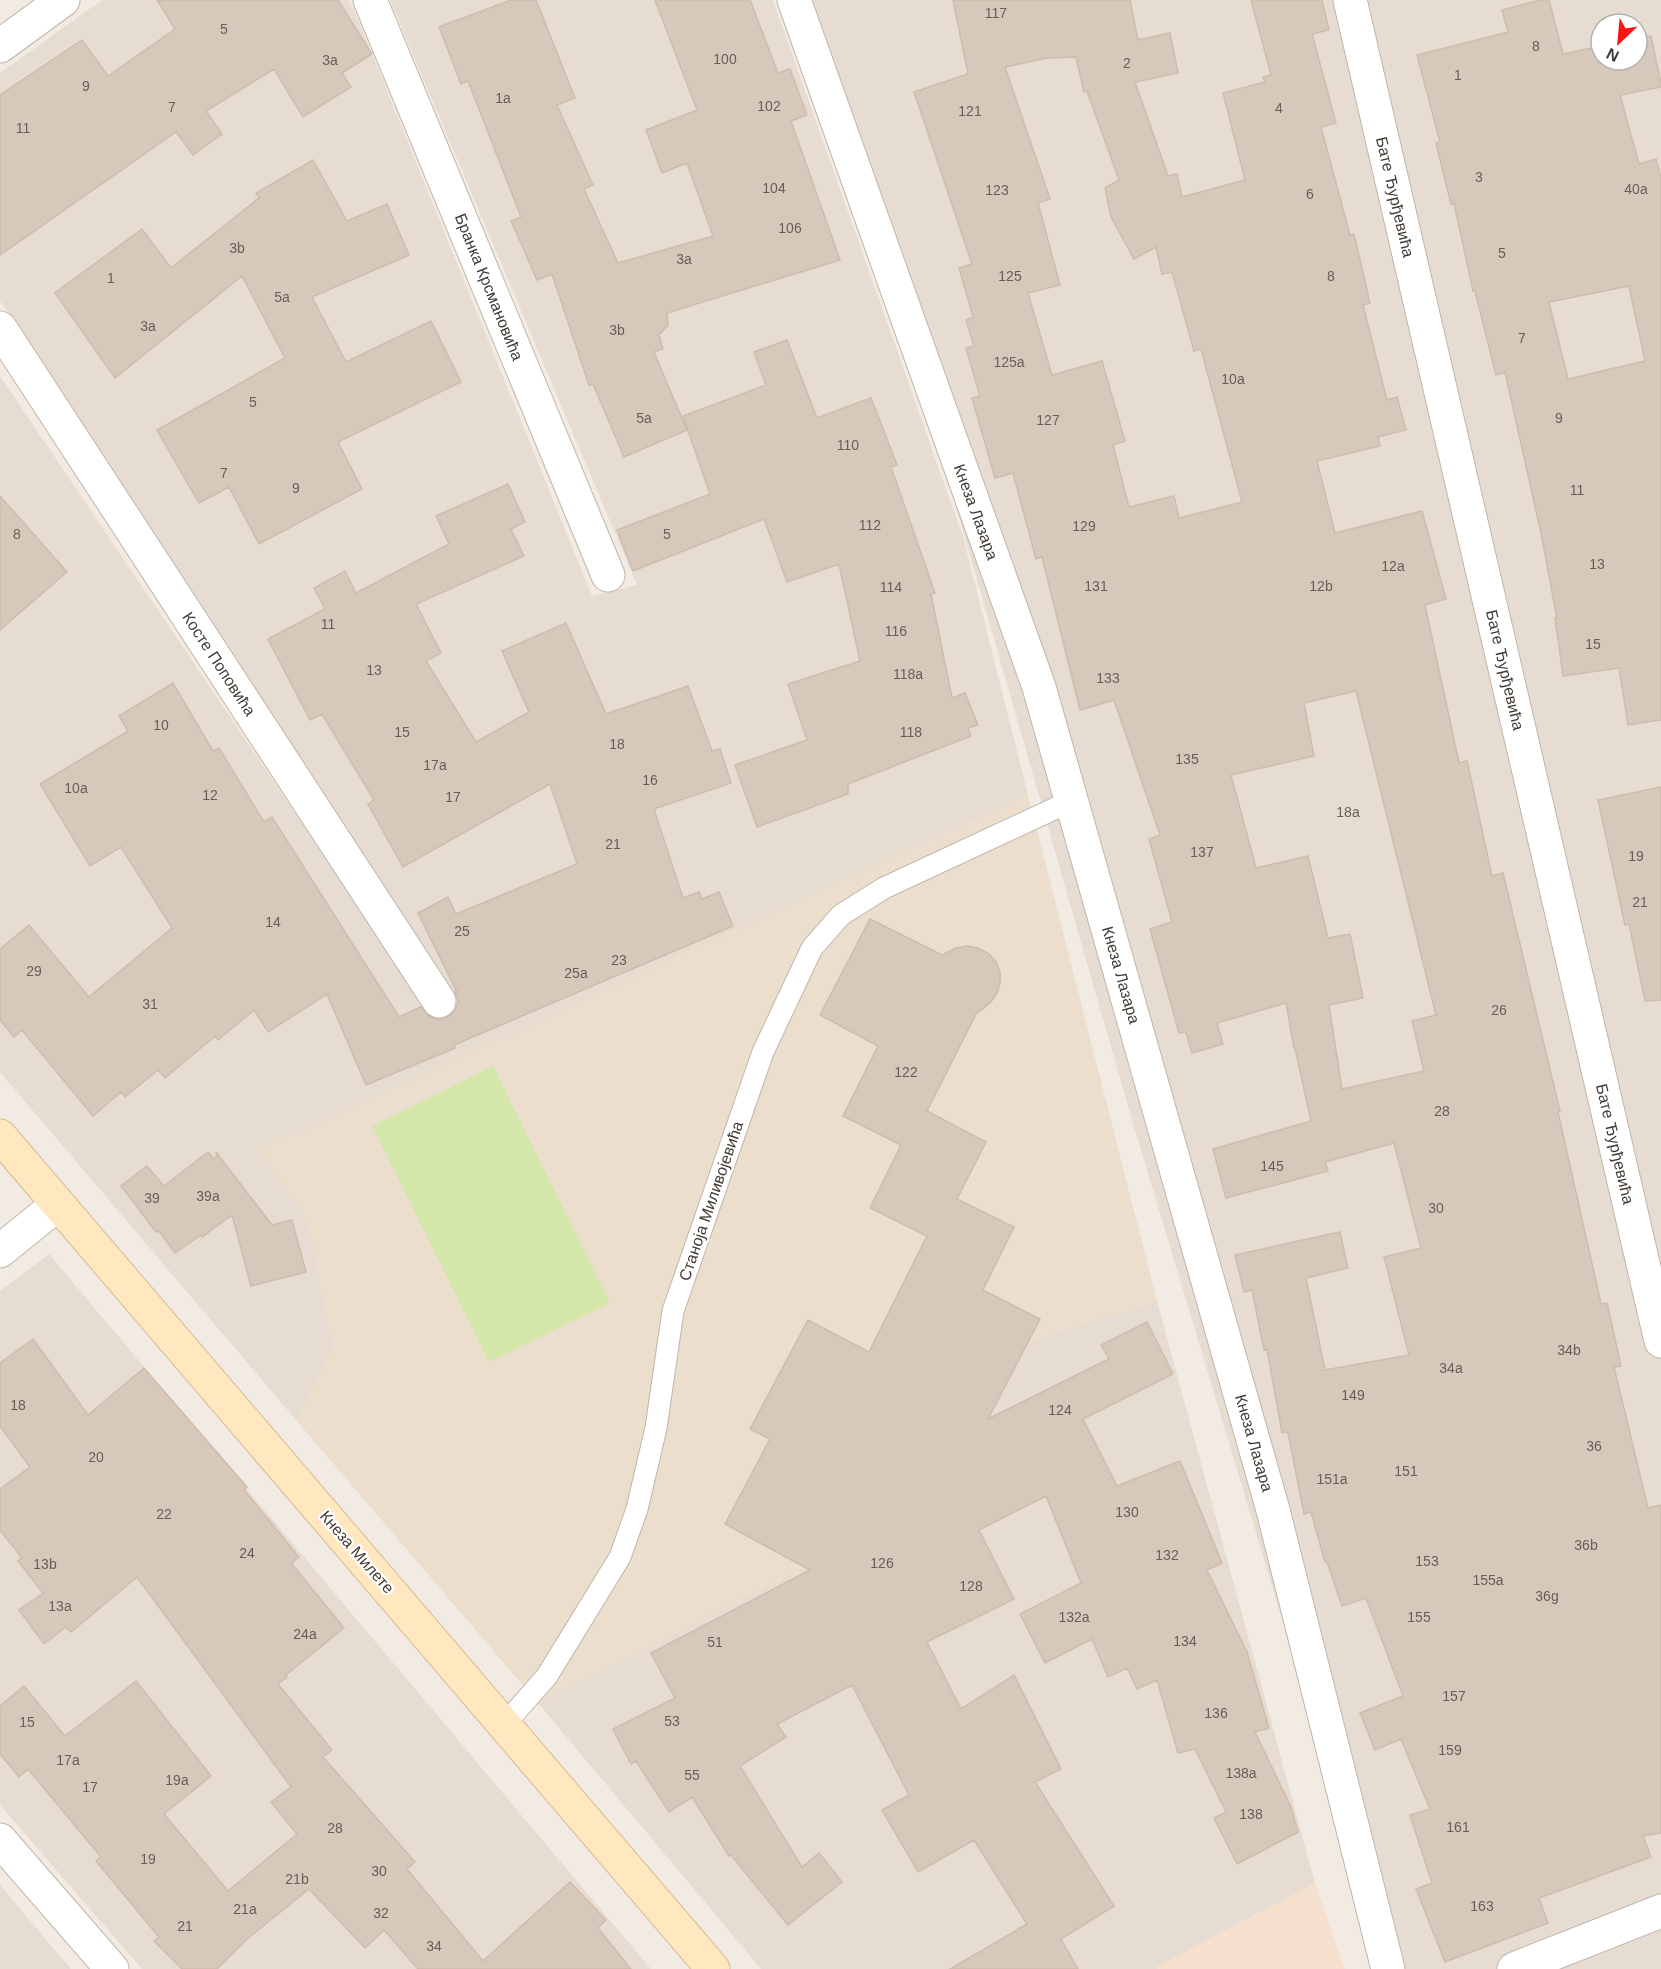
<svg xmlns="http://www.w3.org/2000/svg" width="1661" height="1969" font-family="Arial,sans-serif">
<rect width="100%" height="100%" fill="#f2ebe3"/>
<path fill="#e6dcd1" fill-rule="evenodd" d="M102 0H348L353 7 592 596 637 585 390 0H773L963 537 1028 795 260 1150 309 1222 333 1347 296 1420 0 1072V376L430 1013 461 1004 0 301V73Z
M813 0H1661V1969H1387L1132 1120 816 18ZM1601 24H1637V60H1601Z
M49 1254 651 1969H142L0 1805V1291Z
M1157 1301 1315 1883 1157 1967V1969H761L538 1703 897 1520 1007 1348Z
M0 1885 71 1969H0Z"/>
<path fill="#f5dfcd" d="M1315 1883 1345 1969H1157L1156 1967Z"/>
<path fill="#ebdecc" d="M1028 795 1157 1301 1007 1348 898 1520 538 1703 296 1420 333 1347 309 1222 259 1150Z"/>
<path fill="#d4e7ab" d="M493 1066 610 1303 489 1362 372 1126Z"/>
<path fill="#d6c8bb" stroke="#cebcac" stroke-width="1.5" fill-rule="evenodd" d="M157 0H338L372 54 342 73 351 87 303 117 274 69 206 111 222 134 193 155 176 132 0 255V95L82 40 108 76 175 29Z
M511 0H536L575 98 557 105 593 185 584 189 618 263 713 236 687 163 662 173 646 130 697 110 655 0H750L778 73 790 69 807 115 791 121 840 260 667 313 668 325 659 335 663 349 654 352 687 430 624 457 593 384 589 385 552 274 537 280 520 241 511 221 521 217 468 81 461 84 439 27Z
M953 0H1130L1138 40 1170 33 1178 73 1135 82 1168 176 1177 174 1182 197 1245 180 1223 93 1265 82 1263 77 1271 75 1251 0H1322L1329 30 1312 34 1336 123 1321 127 1350 235 1354 234 1370 303 1363 305 1387 400 1397 397 1406 430 1378 437 1380 446 1317 461 1335 533 1422 511 1446 599 1425 605 1459 763 1467 761 1492 876 1503 873 1560 1111 1558 1112 1601 1304 1607 1303 1621 1366 1614 1367 1648 1508 1661 1505V1833L1643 1836 1651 1857 1539 1898 1548 1923 1445 1962 1416 1889 1432 1883 1410 1815 1430 1809 1401 1739 1375 1750 1360 1713 1403 1696 1366 1598 1342 1606 1327 1562H1325L1311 1512 1304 1514 1288 1432 1282 1433 1267 1349 1264 1350 1252 1290 1244 1292 1235 1255 1340 1232 1348 1268 1306 1278 1325 1370 1409 1355 1384 1257 1421 1248 1394 1143 1325 1162 1328 1171 1226 1198 1213 1149 1311 1121 1295 1048H1294L1286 1003 1217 1023 1223 1044 1192 1053 1186 1032 1179 1033 1150 929 1172 922 1149 839 1160 835 1114 700 1080 710 1042 557 1036 559 1013 473 995 478 972 398 980 396 966 348 974 346 966 320 973 317 959 268 972 264 914 92 968 74ZM1076 57 1084 92 1087 91 1119 180 1105 188 1111 217 1134 259 1156 247 1162 274 1172 272 1194 351 1201 349 1242 502 1179 518 1174 496 1129 507 1113 445 1125 441 1102 361 1052 375 1028 293 1060 285 1038 203 1050 199 1005 67 1047 58ZM1356 691 1436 1015 1412 1021 1424 1071 1342 1089 1329 1005 1363 998 1350 934 1328 938 1308 856 1256 868 1231 775 1314 756 1304 703Z
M1540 0H1549L1563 54 1601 46V60H1637V38L1651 36 1661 84V87L1620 95 1639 164 1656 159 1661 178V720L1628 725 1619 668 1563 676 1555 618H1557L1542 538 1505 372 1496 375 1475 291H1473L1454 203 1451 204 1436 143 1440 142 1417 55 1508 32 1502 10ZM1629 286 1645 361 1568 379 1549 302Z
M313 160 347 221 387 204 409 255 312 297 346 362 431 321 461 382 338 442 362 489 259 544 229 487 199 503 157 430 285 358 242 276 115 378 55 293 142 229 171 268 259 198 256 193Z
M787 340 817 418 871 398 897 465 891 467 935 593 931 594 952 698 965 693 978 725 968 728 971 736 848 784V794L757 827 735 765 807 740 788 684 860 661 839 564 787 582 764 519 633 571 617 530 710 494 683 416 766 385 754 352Z
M508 484 525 522 511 529 524 556 416 604 441 653 426 661 476 742 529 712 502 651 566 623 606 714 688 686 712 751 720 749 731 783 654 809 683 898 699 892 702 899 719 892 733 926 454 1045 455 1048 366 1085 327 994 268 1032 254 1010 218 1040 215 1036 165 1078 158 1070 125 1097 121 1092 93 1116 22 1030 14 1037 0 1020V949L29 925 89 997 172 928 121 847 90 866 40 784 128 731 119 716 173 683 213 751 219 748 264 822 272 817 399 1017 421 1007 430 1017 441 1020 450 1016 456 1009 458 1001 455 992H457L418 913 448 897 456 914 577 864 550 784 403 867 368 804 374 800 322 714 310 720 268 639 325 609 314 588 345 571 356 593 449 544 436 516Z
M0 496 67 572 0 630Z
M1661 787V1000L1645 1001 1629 924 1625 925 1598 800Z
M870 919 942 955 956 948 967 946 978 948 988 953 996 962 1000 972V984L997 993 991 1002 976 1014 927 1111 986 1142 957 1199 1014 1227 983 1290 1040 1319 988 1419 1109 1359 1101 1345 1147 1322 1173 1374 1083 1419 1117 1486 1180 1461 1222 1563 1207 1570 1247 1652 1269 1728 1255 1732 1291 1807 1298 1832 1237 1864 1214 1818 1226 1812 1195 1749 1178 1753 1157 1680 1137 1689 1127 1668 1108 1677 1092 1639 1045 1663 1020 1614 1081 1583 1046 1496 979 1530 1014 1599 927 1642 961 1709 1014 1675 1061 1769 1035 1782 1114 1906 1061 1939 1078 1969H950L1027 1924 974 1840 918 1872 882 1810 909 1795 852 1685 777 1724 786 1737 740 1766 802 1867 819 1853 842 1882 788 1925 731 1855 729 1856 692 1797 669 1812 636 1761 631 1764 613 1729 675 1698 651 1653 810 1570 725 1524 770 1439 750 1429 808 1320 869 1352 927 1236 870 1208 901 1145 843 1116 878 1046 820 1015Z
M208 1152 214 1159 217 1156 216 1152 272 1225 292 1220 306 1272 251 1286 232 1215 202 1237 201 1235 175 1253 158 1230 156 1232 121 1186 147 1166 164 1186Z
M33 1339 88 1415 144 1368 247 1487 244 1490 299 1557 291 1563 344 1628 286 1675 287 1677 278 1684 332 1750 323 1757 415 1862 407 1869 483 1961 570 1882 606 1920 598 1928 631 1969H418L384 1930 365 1948 309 1889 247 1939 217 1969H182L154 1941 159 1937 96 1861 101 1857 28 1769 19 1777 0 1754V1706L24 1686 65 1736 136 1681 211 1776 164 1814 228 1891 297 1834 271 1802 291 1787 137 1577 71 1632 66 1627 44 1644 19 1610 43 1593 18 1561 22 1558 0 1530V1489L30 1467 0 1426V1363Z"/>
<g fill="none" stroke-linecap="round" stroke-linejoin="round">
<g stroke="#c0b5a9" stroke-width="23">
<path id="service" d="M504 1725 547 1676 620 1557 637 1509 656 1428 673 1311 763 1052 812 948 841 915 884 888 1071 801"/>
</g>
<g stroke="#c0b5a9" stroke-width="35">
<path id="minor" d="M370 0 608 575
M1350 0 1661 1341
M0 46 63 0
M0 328 439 1001
M0 1251 58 1204
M0 1840 112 1969
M1514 1969 1661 1911"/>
</g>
<g stroke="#c0b5a9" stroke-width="35">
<path id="tertiary" d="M794 0 1039 687 1273 1510 1388 1969"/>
</g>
<g stroke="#d6bb94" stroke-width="35">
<path id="secondary" d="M0 1136 713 1969"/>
</g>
<use href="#service" stroke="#fff" stroke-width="21"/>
<use href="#minor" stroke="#fff" stroke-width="33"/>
<use href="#tertiary" stroke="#fff" stroke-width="33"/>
<use href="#secondary" stroke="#ffe7c0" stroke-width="33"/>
</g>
<g text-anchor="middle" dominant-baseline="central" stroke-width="4.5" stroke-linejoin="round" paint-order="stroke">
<g font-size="14" fill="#685e55">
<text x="996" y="13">117</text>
<text x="224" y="29">5</text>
<text x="1536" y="46">8</text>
<text x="725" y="59">100</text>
<text x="330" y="60">3a</text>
<text x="1127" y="63">2</text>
<text x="1458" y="75">1</text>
<text x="86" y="86">9</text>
<text x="503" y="98">1a</text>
<text x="769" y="106">102</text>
<text x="172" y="107">7</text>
<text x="1279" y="108">4</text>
<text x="970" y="111">121</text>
<text x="23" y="128">11</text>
<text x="1479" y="177">3</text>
<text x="774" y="188">104</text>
<text x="1636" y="189">40a</text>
<text x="997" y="190">123</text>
<text x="1310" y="194">6</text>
<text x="790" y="228">106</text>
<text x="237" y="248">3b</text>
<text x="1502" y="253">5</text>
<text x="684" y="259">3a</text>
<text x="1010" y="276">125</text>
<text x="1331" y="276">8</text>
<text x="111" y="278">1</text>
<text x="282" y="297">5a</text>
<text x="148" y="326">3a</text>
<text x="617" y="330">3b</text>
<text x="1522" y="338">7</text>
<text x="1009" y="362">125a</text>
<text x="1233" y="379">10a</text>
<text x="253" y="402">5</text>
<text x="644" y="418">5a</text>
<text x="1559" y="418">9</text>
<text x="1048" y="420">127</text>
<text x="848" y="445">110</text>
<text x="224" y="473">7</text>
<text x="296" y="488">9</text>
<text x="1577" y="490">11</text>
<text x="870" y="525">112</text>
<text x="1084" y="526">129</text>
<text x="17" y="534">8</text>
<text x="667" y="534">5</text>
<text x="1597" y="564">13</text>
<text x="1393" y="566">12a</text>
<text x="1096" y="586">131</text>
<text x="1321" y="586">12b</text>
<text x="891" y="587">114</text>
<text x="328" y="624">11</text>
<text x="896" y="631">116</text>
<text x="1593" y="644">15</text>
<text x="374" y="670">13</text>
<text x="908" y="674">118a</text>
<text x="1108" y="678">133</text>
<text x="161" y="725">10</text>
<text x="402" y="732">15</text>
<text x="911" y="732">118</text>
<text x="617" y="744">18</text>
<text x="1187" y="759">135</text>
<text x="435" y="765">17a</text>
<text x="650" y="780">16</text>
<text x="76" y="788">10a</text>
<text x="210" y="795">12</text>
<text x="453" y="797">17</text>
<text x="1348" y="812">18a</text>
<text x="613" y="844">21</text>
<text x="1202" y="852">137</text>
<text x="1636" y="856">19</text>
<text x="1640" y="902">21</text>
<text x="273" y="922">14</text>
<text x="462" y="931">25</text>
<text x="619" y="960">23</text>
<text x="34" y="971">29</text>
<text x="576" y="973">25a</text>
<text x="150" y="1004">31</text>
<text x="1499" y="1010">26</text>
<text x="906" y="1072">122</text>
<text x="1442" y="1111">28</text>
<text x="1272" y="1166">145</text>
<text x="208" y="1196">39a</text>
<text x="152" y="1198">39</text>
<text x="1436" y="1208">30</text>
<text x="1569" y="1350">34b</text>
<text x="1451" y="1368">34a</text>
<text x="1353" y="1395">149</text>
<text x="18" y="1405">18</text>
<text x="1060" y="1410">124</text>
<text x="1594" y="1446">36</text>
<text x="96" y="1457">20</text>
<text x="1406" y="1471">151</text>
<text x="1332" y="1479">151a</text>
<text x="1127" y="1512">130</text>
<text x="164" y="1514">22</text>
<text x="1586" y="1545">36b</text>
<text x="247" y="1553">24</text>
<text x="1167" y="1555">132</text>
<text x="1427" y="1561">153</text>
<text x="882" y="1563">126</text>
<text x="45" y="1564">13b</text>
<text x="1488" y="1580">155a</text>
<text x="971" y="1586">128</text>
<text x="1547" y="1596">36g</text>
<text x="60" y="1606">13a</text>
<text x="1074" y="1617">132a</text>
<text x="1419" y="1617">155</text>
<text x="305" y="1634">24a</text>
<text x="1185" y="1641">134</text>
<text x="715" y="1642">51</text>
<text x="1454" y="1696">157</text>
<text x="1216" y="1713">136</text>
<text x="672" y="1721">53</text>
<text x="27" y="1722">15</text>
<text x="1450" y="1750">159</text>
<text x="68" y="1760">17a</text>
<text x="1241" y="1773">138a</text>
<text x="692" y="1775">55</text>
<text x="177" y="1780">19a</text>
<text x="90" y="1787">17</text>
<text x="1251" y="1814">138</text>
<text x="1458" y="1827">161</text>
<text x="335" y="1828">28</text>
<text x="148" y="1859">19</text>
<text x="379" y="1871">30</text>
<text x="297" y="1879">21b</text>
<text x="1482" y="1906">163</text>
<text x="245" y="1909">21a</text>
<text x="381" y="1913">32</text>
<text x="185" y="1926">21</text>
<text x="434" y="1946">34</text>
</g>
<g font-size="16" fill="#433b33" stroke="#fff">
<text transform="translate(1395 197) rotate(77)">Бате Ђурђевића</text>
<text transform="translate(489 287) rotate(68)">Бранка Крсмановића</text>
<text transform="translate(976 512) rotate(70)">Кнеза Лазара</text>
<text transform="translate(219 664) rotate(57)">Косте Поповића</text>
<text transform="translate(1505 670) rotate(77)">Бате Ђурђевића</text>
<text transform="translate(1121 975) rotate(74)">Кнеза Лазара</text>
<text transform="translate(1615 1144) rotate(77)">Бате Ђурђевића</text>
<text transform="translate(711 1201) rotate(-71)">Станоја Миливојевића</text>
<text transform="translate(1254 1443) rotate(74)">Кнеза Лазара</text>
<text transform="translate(357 1552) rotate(49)">Кнеза Милете</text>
</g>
</g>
<g transform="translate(1619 42) rotate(206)"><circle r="28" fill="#ffffff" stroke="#b4b1ad" stroke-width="1.5"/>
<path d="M0-4.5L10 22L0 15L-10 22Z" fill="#fc1310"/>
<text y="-9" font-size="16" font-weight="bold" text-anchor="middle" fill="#433b33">N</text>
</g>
</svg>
